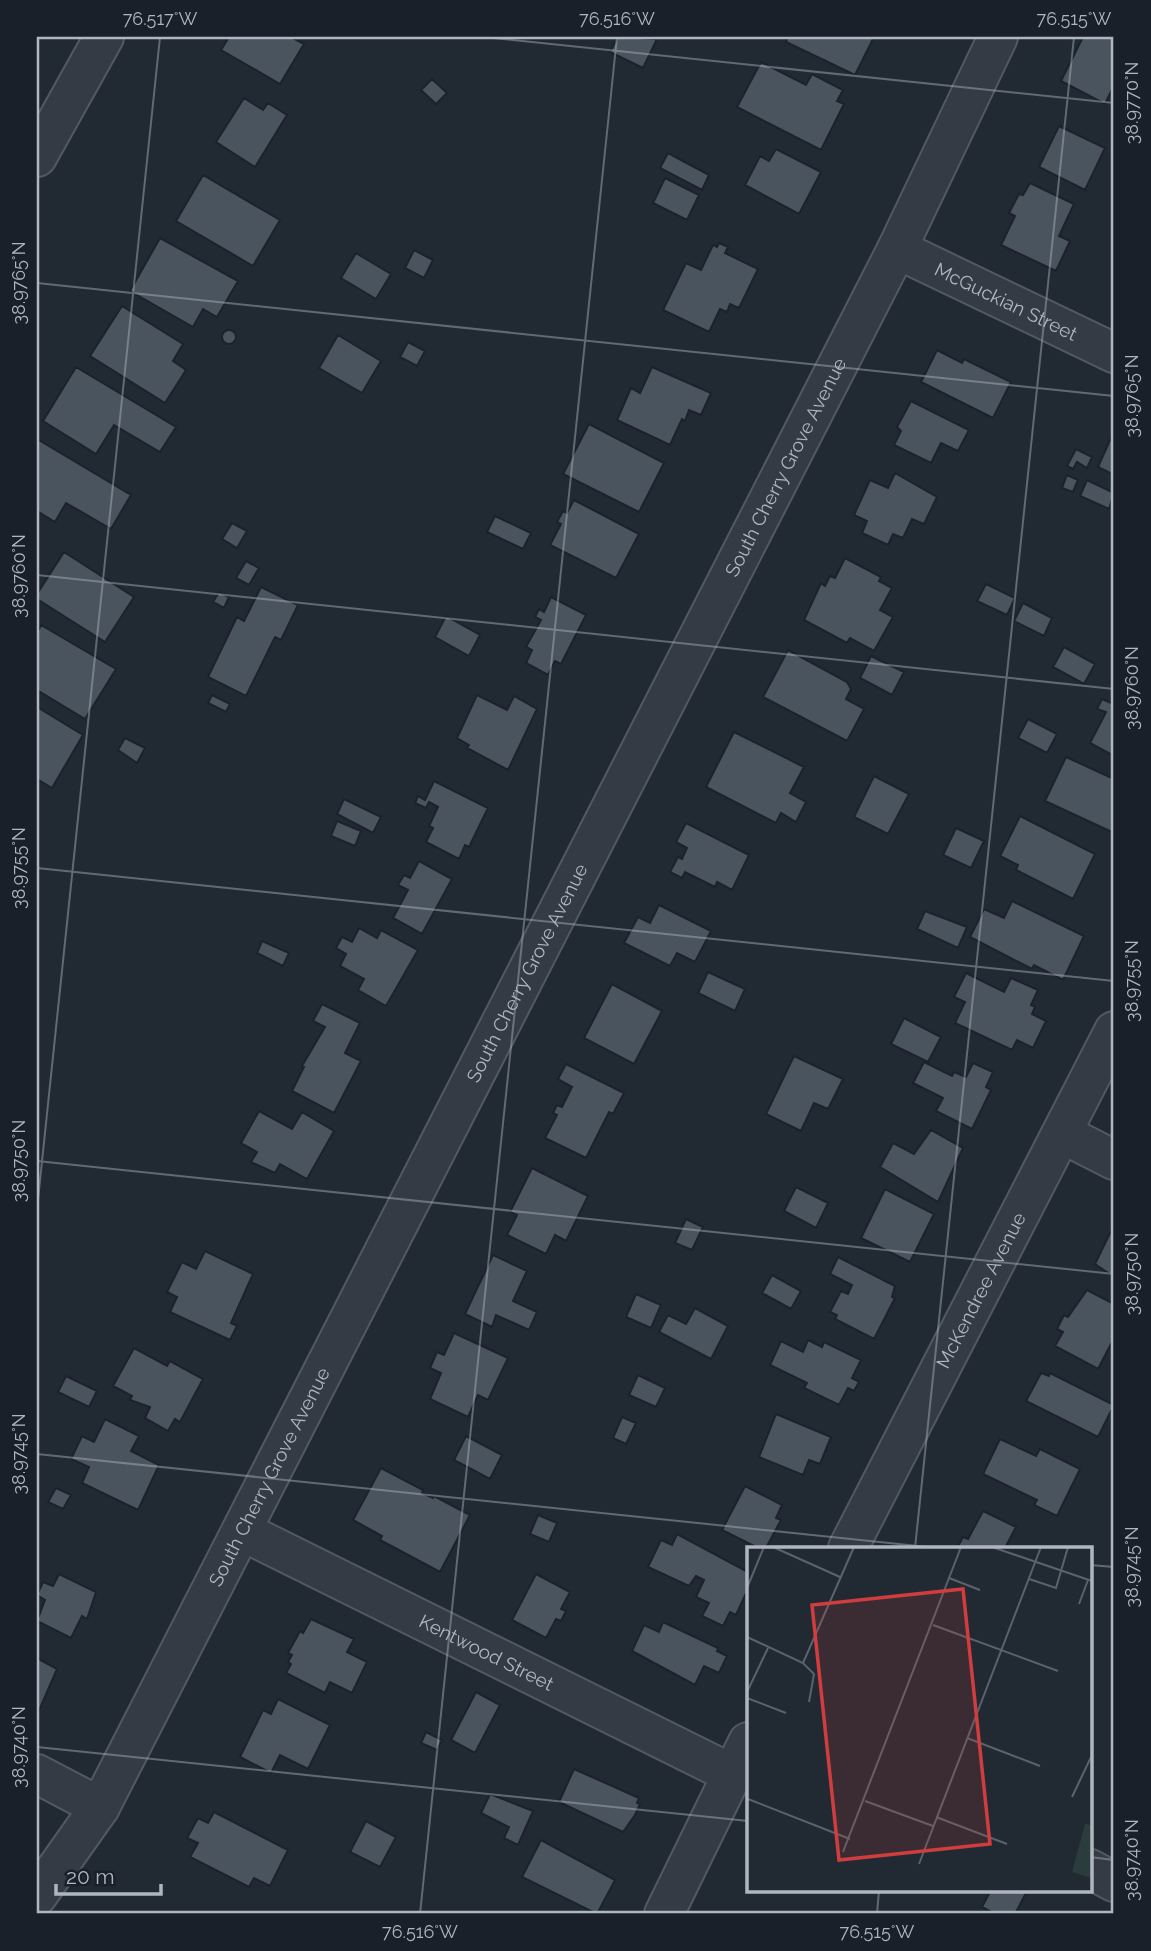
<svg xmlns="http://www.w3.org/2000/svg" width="1151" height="1951" font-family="Raleway,sans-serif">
<rect width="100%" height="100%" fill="#212a33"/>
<path fill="#4a545f" stroke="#1c222b" stroke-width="2" d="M229 37H291L304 44 280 84 221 50Z
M618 37 657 39 643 68 610 52Z
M788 37H874L855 75 786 42Z
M1083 37H1114V85L1105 104 1061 81Z
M761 62 806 85 812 74 843 90 837 101 844 104 821 150 737 107Z
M432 79 447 93 436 104 421 90Z
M244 98 263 110 268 103 287 115 255 167 216 142Z
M1059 126 1105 148 1085 190 1039 167Z
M776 149 821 172 799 214 745 185 760 156 769 161Z
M668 153 709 175 702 190 660 168Z
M203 175 280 220 253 266 176 221Z
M665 178 699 195 687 220 653 203Z
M1030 183 1074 204 1059 236 1070 241 1056 271 1001 245 1015 216 1009 213 1019 194 1023 195Z
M160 238 238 281 217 317 203 309 193 327 130 291Z
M719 243 728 247 725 253 758 269 739 308 730 304 727 312 720 309 709 332 663 310 686 263 701 270 713 245 717 247Z
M414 250 433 260 424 278 405 268Z
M356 253 391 274 376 299 341 278Z
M122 306 183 344 173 361 186 370 165 403 90 356Z
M222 337a7 7 0 1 1 14 0a7 7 0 1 1-14 0Z
M338 335 381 361 362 393 319 368Z
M408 342 425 351 417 366 400 357Z
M937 350 962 363 964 359 1011 382 993 418 921 382Z
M76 367 176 427 160 452 114 425 96 454 43 421Z
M652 367 711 393 701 415 689 410 685 421 682 419 670 445 617 420 631 388 640 393Z
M911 401 969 430 958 451 941 443 931 463 894 445 901 431 897 427Z
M589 424 664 463 639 512 563 474Z
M1114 431V475L1098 467Z
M37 439 131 495 111 529 66 503 55 522 37 511Z
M1076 449 1092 457 1087 468 1077 462 1073 469 1067 466Z
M895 473 937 497 924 524 912 519 903 538 893 534 888 545 862 533 867 521 854 515 870 480 888 488Z
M1067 475 1078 480 1073 492 1062 488Z
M1087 480 1114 493 1109 509 1080 496Z
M574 500 639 534 616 578 550 545 561 524 557 522 563 511 567 513Z
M495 516 531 533 523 549 487 532Z
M232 523 247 531 237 548 222 539Z
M64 552 134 597 105 642 37 599V594Z
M845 558 881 577 879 581 892 588 880 610 893 617 874 651 850 638 847 643 804 620 821 583 825 586 830 576 835 578Z
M246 561 259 568 249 585 236 578Z
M986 584 1015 598 1007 615 977 601Z
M261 587 298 605 281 640 275 637 246 696 208 677 237 617 244 621Z
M219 592 229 597 224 608 213 602Z
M551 597 586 615 561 664 555 661 548 675 526 663 532 650 526 647 541 620 535 617 539 609 544 612Z
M1023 603 1052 618 1044 636 1014 621Z
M446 616 480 635 469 656 435 637Z
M41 625 116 669 85 719 37 690V633Z
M1064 647 1095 664 1084 684 1053 667Z
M788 650 847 682 851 689 846 699 864 709 847 741 763 697Z
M871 656 904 672 892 695 860 678Z
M212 695 230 704 226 712 208 703Z
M477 695 507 710 514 696 537 709 508 770 467 748 469 745 457 738Z
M1114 697V756L1090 743 1106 712 1097 709 1102 699 1111 703Z
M37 707 83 735 52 788 37 779Z
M1028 719 1057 734 1047 753 1018 738Z
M734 732 804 767 790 793 806 802 796 822 781 813 776 823 706 787Z
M125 738 145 748 137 763 118 750Z
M1066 757 1114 779V833L1045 801Z
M874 776 909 794 888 834 854 817Z
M434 781 488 808 469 847 465 845 459 859 426 842 433 828 429 826 438 807 429 802 426 808 415 803 418 796 425 800Z
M344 799 381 817 373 833 337 814Z
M1020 816 1095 854 1073 899 1016 870 1018 865 1000 856Z
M337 821 361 831 355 846 331 836Z
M686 823 749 855 732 890 717 882 715 887 685 872 682 878 670 872 678 857 682 859 687 848 676 842Z
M956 828 984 841 971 868 943 855Z
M419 861 452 879 422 934 393 918 408 890 398 885 404 875 410 878Z
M1012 901 1084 936 1063 980 1034 965 1032 969 970 937 984 909 1004 918Z
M659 905 711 931 695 962 677 953 670 966 624 943 638 917 650 923Z
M925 911 967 927 958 948 917 929Z
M359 928 377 938 381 930 418 950 386 1006 358 990 364 979 340 966 346 954 336 948 342 937 352 942Z
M262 941 289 953 283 966 257 953Z
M708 972 745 989 735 1011 698 993Z
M966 973 1004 992 1011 978 1038 990 1031 1005 1035 1007 1032 1014 1046 1021 1033 1048 1017 1040 1012 1050 955 1023 965 1002 954 997Z
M612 984 662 1011 634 1064 584 1038Z
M322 1004 360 1023 345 1053 361 1061 334 1113 292 1091 304 1067 302 1066 325 1027 313 1021Z
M904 1018 941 1037 928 1062 891 1044Z
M794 1056 843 1079 828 1109 814 1103 801 1131 766 1114Z
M924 1062 952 1076 954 1072 966 1077 973 1063 993 1072 986 1087 991 1090 972 1129 936 1111 943 1098 913 1083Z
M566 1064 624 1093 613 1114 609 1112 586 1158 545 1138 557 1115 553 1113 557 1105 562 1107 572 1087 558 1079Z
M259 1111 292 1129 302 1112 334 1131 307 1179 280 1164 275 1173 251 1162 257 1152 241 1143Z
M931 1130 963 1148 938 1202 880 1167 893 1143 914 1154Z
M532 1168 588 1196 566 1241 555 1235 546 1254 507 1235 517 1215 510 1212Z
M796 1187 828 1203 816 1228 784 1211Z
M885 1189 934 1214 910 1262 861 1238Z
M686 1219 703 1227 692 1250 675 1243Z
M1112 1229 1114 1231V1277L1095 1264Z
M205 1251 253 1274 231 1323 237 1326 230 1340 170 1312 177 1297 167 1292 182 1262 196 1269Z
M493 1255 527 1271 513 1301 537 1312 529 1330 496 1315 492 1327 465 1314Z
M838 1257 895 1286 892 1297 895 1298 874 1339 835 1319 837 1315 830 1312 841 1291 848 1294 852 1285 830 1274Z
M772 1275 801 1291 791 1309 762 1293Z
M1087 1290 1114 1304V1338L1098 1369 1055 1346 1063 1332 1057 1329 1064 1315 1068 1317Z
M636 1294 661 1305 651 1328 626 1317Z
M695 1308 728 1326 711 1359 659 1332 668 1315 686 1324Z
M454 1333 508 1358 488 1400 478 1395 468 1417 430 1399 441 1373 430 1368 437 1352 444 1355Z
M808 1340 822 1347 824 1342 861 1360 852 1378 859 1382 854 1391 848 1388 839 1405 804 1388 807 1383 770 1365 781 1341 803 1352Z
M134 1348 167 1366 170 1361 203 1379 180 1422 175 1419 168 1431 145 1418 150 1407 130 1400 132 1396 113 1386Z
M1041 1373 1049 1376 1050 1373 1114 1405 1098 1437 1026 1401Z
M638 1375 665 1388 656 1407 629 1395Z
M66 1376 97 1391 89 1407 58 1392Z
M776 1414 831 1437 820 1464 809 1460 803 1475 759 1457Z
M622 1417 636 1423 626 1444 613 1438Z
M105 1419 139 1436 131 1451 159 1465 138 1510 82 1483 89 1467 71 1459 82 1436 94 1442Z
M466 1436 502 1455 490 1479 454 1460Z
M1000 1439 1036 1456 1040 1449 1080 1469 1057 1516 1034 1505 1037 1500 983 1474Z
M381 1468 423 1490 422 1493 433 1498 434 1496 470 1515 440 1572 380 1540 382 1536 353 1520Z
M745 1486 782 1505 776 1518 781 1520 766 1548H758L722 1530Z
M56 1488 71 1495 63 1509 48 1502Z
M983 1511 1016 1527 1005 1548H957L963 1537 968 1539Z
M538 1515 557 1523 549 1542 530 1534Z
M677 1534 748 1572V1589L736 1615 730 1612 723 1626 702 1616 709 1603 696 1597 704 1580 696 1576 689 1586 648 1567 661 1540 672 1545Z
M59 1574 96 1592 87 1619 82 1616 71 1638 37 1621 45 1600 37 1595 43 1582 53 1586Z
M536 1574 570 1592 561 1609 566 1611 561 1621 556 1619 546 1638 512 1620Z
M311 1619 354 1639 347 1652 367 1662 352 1693 330 1682 325 1693 286 1673 291 1664 288 1662 292 1655 288 1653 300 1631 303 1633Z
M663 1622 718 1648 717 1651 727 1656 719 1673 704 1666 695 1685 632 1651 644 1625 659 1632Z
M37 1658 57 1669 38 1713H37Z
M476 1692 500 1705 475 1753 451 1740Z
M278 1699 330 1725 308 1769 280 1755 271 1773 240 1757 263 1710 271 1714Z
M426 1732 442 1740 437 1750 421 1743Z
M574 1769 639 1798 637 1803 640 1804 635 1815 623 1832 559 1802Z
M490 1794 533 1811 518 1845 504 1838 509 1827 481 1813Z
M214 1812 288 1850 270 1886 254 1878 249 1887 190 1857 198 1843 187 1838 198 1818 208 1823Z
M366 1821 396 1837 380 1867 350 1852Z
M541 1840 615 1880 597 1914 522 1877Z
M991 1890H1025L1027 1891 1015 1914H995L982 1907Z"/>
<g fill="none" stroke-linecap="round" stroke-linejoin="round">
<g stroke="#525962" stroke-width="42">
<g id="minor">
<path d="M37 157 104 37"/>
<path id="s1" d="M897 249 1114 353"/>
<path d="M1063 1134 1114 1160"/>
<path id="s2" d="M242 1531 732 1774"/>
<path id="s3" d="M848 1548 1114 1031"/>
<path d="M37 1774 100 1807"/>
<path d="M1090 1869 1114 1882"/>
<path id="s4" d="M37 1896 100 1807 897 249 998 37"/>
<path d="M664 1914 748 1742"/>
</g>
</g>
<use href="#minor" stroke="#343b44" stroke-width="38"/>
</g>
<path fill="none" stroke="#afb6c1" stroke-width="2" stroke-opacity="0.45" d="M484 37 1114 103M37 283 1114 396M37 575 1114 689M37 868 1114 981M37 1161 1114 1274M37 1209 160 37M37 1454 937 1548M915 1548 1074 37M1090 1565 1114 1567M37 1747 748 1821M1090 1857 1114 1860M420 1914 617 37M877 1914 879 1890"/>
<g text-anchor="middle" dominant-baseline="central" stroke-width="6" stroke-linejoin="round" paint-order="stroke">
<g font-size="19" fill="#afb6c1" stroke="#1a2029">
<text stroke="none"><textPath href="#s1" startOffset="121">McGuckian Street</textPath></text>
<text stroke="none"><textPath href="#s4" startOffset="1614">South Cherry Grove Avenue</textPath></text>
<text stroke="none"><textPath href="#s4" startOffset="1046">South Cherry Grove Avenue</textPath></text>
<text stroke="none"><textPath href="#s3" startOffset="290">McKendree Avenue</textPath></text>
<text stroke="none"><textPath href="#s4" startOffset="480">South Cherry Grove Avenue</textPath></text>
<text stroke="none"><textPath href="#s2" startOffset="273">Kentwood Street</textPath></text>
</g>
</g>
<g transform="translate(747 1547)">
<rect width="345" height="345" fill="#212a33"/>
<path d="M338 277 345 278V331L325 325Z" fill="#2a3c3b"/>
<path fill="none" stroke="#5a626c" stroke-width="2" d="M26 0 93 30M245 0 345 34M202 31 233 43M282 32 309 41 321 0M0 41 17 0M332 57 341 33M186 78 311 124M0 90 56 116 67 127 62 155M56 116 107 0M0 145 21 101M0 151 39 166M220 191 293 219M325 250 345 208M1 252 103 292M118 254 186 279M189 270 260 297M96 305 214 0M172 317 294 0"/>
<path fill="#d03d3f" fill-opacity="0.15" stroke="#d03d3f" stroke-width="3.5" d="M216 42 243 297 92 313 65 58Z"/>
<rect width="345" height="345" fill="none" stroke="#afb6c1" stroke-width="3.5"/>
</g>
<rect width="1151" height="1951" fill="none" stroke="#1a2029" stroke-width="77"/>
<path d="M56 1884v10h105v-10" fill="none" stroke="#afb6c1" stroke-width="3.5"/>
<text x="66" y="1884" font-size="21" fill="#afb6c1" stroke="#1a2029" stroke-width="5" paint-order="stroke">20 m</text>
<rect x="38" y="38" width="1074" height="1874" fill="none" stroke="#afb6c1" stroke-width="2.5"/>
<g font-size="18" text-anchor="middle" fill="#afb6c1">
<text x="160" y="25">76.517°W</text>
<text x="617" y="25">76.516°W</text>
<text x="1074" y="25">76.515°W</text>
<text transform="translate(1132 103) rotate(-90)" y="6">38.9770°N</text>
<text transform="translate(19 283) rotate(-90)" y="6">38.9765°N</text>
<text transform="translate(1132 396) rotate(-90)" y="6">38.9765°N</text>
<text transform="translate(19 576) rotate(-90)" y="6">38.9760°N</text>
<text transform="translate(1132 688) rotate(-90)" y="6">38.9760°N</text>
<text transform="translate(19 868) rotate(-90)" y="6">38.9755°N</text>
<text transform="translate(1132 981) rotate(-90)" y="6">38.9755°N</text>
<text transform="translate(19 1161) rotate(-90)" y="6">38.9750°N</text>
<text transform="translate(1132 1274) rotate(-90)" y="6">38.9750°N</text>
<text transform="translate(19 1454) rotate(-90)" y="6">38.9745°N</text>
<text transform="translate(1132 1567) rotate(-90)" y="6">38.9745°N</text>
<text transform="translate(19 1747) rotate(-90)" y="6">38.9740°N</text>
<text transform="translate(1132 1860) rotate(-90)" y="6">38.9740°N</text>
<text x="420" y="1938">76.516°W</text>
<text x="877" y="1938">76.515°W</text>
</g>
</svg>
